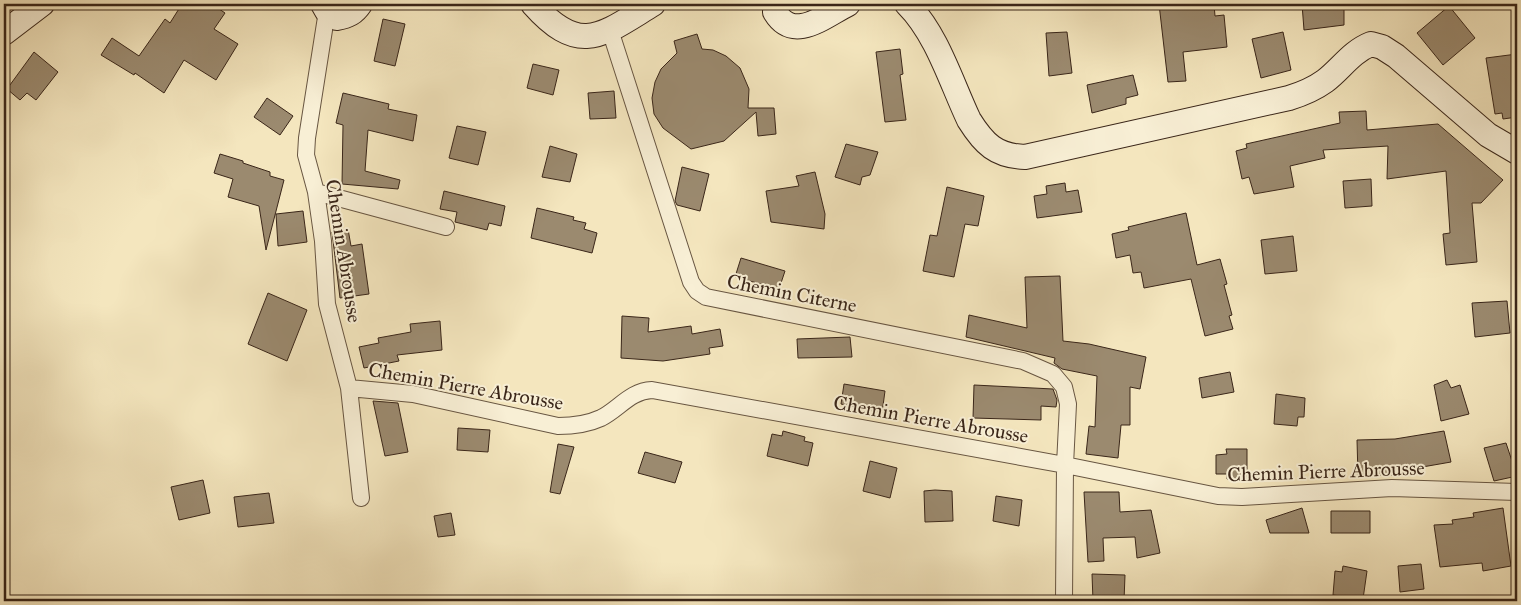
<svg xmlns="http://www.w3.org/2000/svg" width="1521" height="605" font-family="'IM FELL Great Primer',serif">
<rect width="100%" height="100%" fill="#f4e6be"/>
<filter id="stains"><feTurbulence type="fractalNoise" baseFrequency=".004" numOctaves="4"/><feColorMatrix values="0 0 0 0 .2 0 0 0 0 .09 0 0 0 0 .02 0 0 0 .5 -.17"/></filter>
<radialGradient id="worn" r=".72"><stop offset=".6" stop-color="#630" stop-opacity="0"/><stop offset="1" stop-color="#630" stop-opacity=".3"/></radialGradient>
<path fill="#9b8a6f" stroke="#3a2619" d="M182 4H212L225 13 214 29 238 44 216 80 184 60 164 93 135 73 134 75 101 55 112 38 139 56 165 19 170 23Z
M1159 4H1214L1215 16 1224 15 1227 47 1183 52 1186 81 1168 82Z
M1302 4H1344V25L1304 30Z
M1449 6 1475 38 1443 65 1417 33Z
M383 19 405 24 395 66 374 61Z
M1067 32 1072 73 1049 76 1046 33Z
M1283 32 1291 70 1261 78 1252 39Z
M697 34 702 49 713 50 726 56 740 68 749 89 748 108H774L776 134 758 136 756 112 724 141 691 149 663 128 654 114 652 98 655 82 661 69 677 53 674 41Z
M900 49 903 74 900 75 906 120 885 122 876 52Z
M34 52 58 72 36 100 27 93 20 100 7 89Z
M1517 54V117L1503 119 1502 113 1495 114 1486 58Z
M533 64 559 70 553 95 527 88Z
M1133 75 1138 95 1126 98V104L1092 113 1087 85Z
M614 91 616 118 590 119 588 93Z
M343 93 389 104 388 109 417 115 413 141 368 130 365 171 400 180 398 189 342 184 343 125 336 123Z
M267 98 293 116 280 135 254 117Z
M1366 111 1367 130 1438 124 1503 180 1481 203H1472L1477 262 1446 265 1443 234 1450 233 1446 171 1387 179 1388 146 1323 150 1325 158 1290 166 1294 187 1254 194 1249 177 1242 179 1236 151 1247 148 1246 144 1340 123 1339 112Z
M457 126 486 132 478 165 449 158Z
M846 144 878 152 870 175 862 177 860 185 835 177Z
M550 146 577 154 570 182 542 177Z
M220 154 243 161V163L270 172V176L284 180 266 250 259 206 228 197 233 179 214 173Z
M682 167 709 174 700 211 677 205 675 201Z
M815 172 825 214 824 229 771 222 766 191 799 186 796 176Z
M1371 179 1372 206 1345 208 1343 181Z
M1065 183 1066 192 1078 190 1082 212 1037 218 1034 196 1047 194 1046 186Z
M947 187 984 196 978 226 965 224 954 277 923 271 930 235 937 236Z
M444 191 505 206 501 226 489 223 487 230 455 222 457 212 440 209Z
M537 208 574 217 573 220 586 223 584 229 597 233 592 253 531 238Z
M303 211 307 242 278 246 276 214Z
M1186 213 1197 265 1220 259 1227 284 1224 285 1232 315 1229 316 1233 329 1205 336 1191 279 1144 288 1141 272 1133 273 1130 255 1116 258 1112 234 1129 230 1128 227Z
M348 229 351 246 362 244 369 294 340 298 332 232Z
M1293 236 1297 271 1265 274 1261 240Z
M741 258 785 271 779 289 735 277Z
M1060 276 1063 341 1089 344 1146 357 1140 389 1130 387V425H1121L1118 458 1086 454 1089 426 1095 427 1097 376 1062 369 1054 363 1055 358 966 337 969 315 1027 328 1025 277Z
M268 293 307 310 287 361 248 344Z
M1507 301 1510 333 1475 337 1472 303Z
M622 316 649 318 648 332 691 326 692 334 720 329 723 346 709 348 710 354 663 361 621 358Z
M440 321 442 350 397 355 399 361 364 368 359 347 379 343 378 338 411 332 410 324Z
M850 337 852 357 798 358 797 339Z
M1230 372 1234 392 1202 398 1199 378Z
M1447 380 1451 388 1460 385 1469 414 1441 421 1434 385Z
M844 384 885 391 882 413 841 404Z
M974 385 1053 389 1057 400 1056 407 1041 406V420L973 418Z
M1276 394 1305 398 1304 417H1298L1297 426 1274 424Z
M373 401 398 403 408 452 385 456Z
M458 428 490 430 488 452 457 450Z
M783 431 805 437 804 441 813 443 808 466 767 456 772 434 782 436Z
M1444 431 1451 462 1405 470V475L1358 476 1357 440 1395 439Z
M1506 443 1517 476 1494 481 1484 448Z
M558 444 574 447 560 494 550 492Z
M1226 449H1247V479H1227V474H1216V455L1227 454Z
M645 452 682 462 675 483 638 473Z
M870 461 897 468 890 498 863 491Z
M203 480 210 513 179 520 171 487Z
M935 490 952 491 953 521 925 522 924 491Z
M1084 492H1119L1120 512 1151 510 1160 553 1137 558 1135 537 1103 538 1104 561 1088 562Z
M269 493 274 523 238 527 234 497Z
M996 496 1022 500 1019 526 993 521Z
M1302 508 1309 533H1270L1266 520Z
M1503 508 1511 566 1483 571 1482 563 1440 567 1434 525 1453 524 1452 520 1474 517 1473 513Z
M1331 511H1370V533H1331Z
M451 513 455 535 438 537 434 516Z
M1421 564 1424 589 1400 592 1398 566Z
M1343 566 1367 571 1363 599 1333 595 1335 571 1342 572Z
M1092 574 1125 575 1124 601H1093Z"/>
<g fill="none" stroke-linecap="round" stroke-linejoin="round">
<g stroke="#685642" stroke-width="18">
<path id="street" d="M327 11 307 138 306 155 316 192 323 241 327 304 349 388 361 498
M610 30 691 282 697 291 706 297 1023 361 1053 374 1064 387 1068 404 1065 465 1064 601
M316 192 446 227
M349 388 413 394 558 426C572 426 588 424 601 418 619 409 630 391 652 390L1065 465 1218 496 1242 497 1392 488 1517 492"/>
</g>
<g stroke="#3a2619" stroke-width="26">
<path id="secondary" d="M323 4 327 11 337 18C348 16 354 13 360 4
M533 4C580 57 602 35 653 4
M777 4 775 12C794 43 824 16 848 4
M907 4C937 34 951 82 969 120 984 144 996 156 1025 157L1289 98C1302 94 1314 89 1325 81 1341 69 1351 52 1371 44L1382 47 1396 56 1488 135 1517 152
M4 33 42 4"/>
</g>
<use href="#street" stroke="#f8efd5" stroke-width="16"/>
<use href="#secondary" stroke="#f8efd5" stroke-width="24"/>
</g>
<g text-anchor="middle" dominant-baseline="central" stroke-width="4" stroke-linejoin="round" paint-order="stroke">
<g font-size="20" fill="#3a2619" stroke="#f8efd5">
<text transform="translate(344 251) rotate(81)">Chemin Abrousse</text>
<text transform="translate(792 293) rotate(11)">Chemin Citerne</text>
<text transform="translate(466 386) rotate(10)">Chemin Pierre Abrousse</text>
<text transform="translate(931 419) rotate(10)">Chemin Pierre Abrousse</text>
<text transform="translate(1326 471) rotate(-2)">Chemin Pierre Abrousse</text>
</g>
</g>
<rect width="1521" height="605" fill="none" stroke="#f4e6be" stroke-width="20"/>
<rect x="5" y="5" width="1511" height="595" fill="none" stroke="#3a2619" stroke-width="2.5"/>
<rect x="10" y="10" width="1501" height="585" fill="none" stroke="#3a2619"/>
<rect width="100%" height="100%" filter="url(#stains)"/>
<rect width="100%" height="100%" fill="url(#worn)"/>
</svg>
